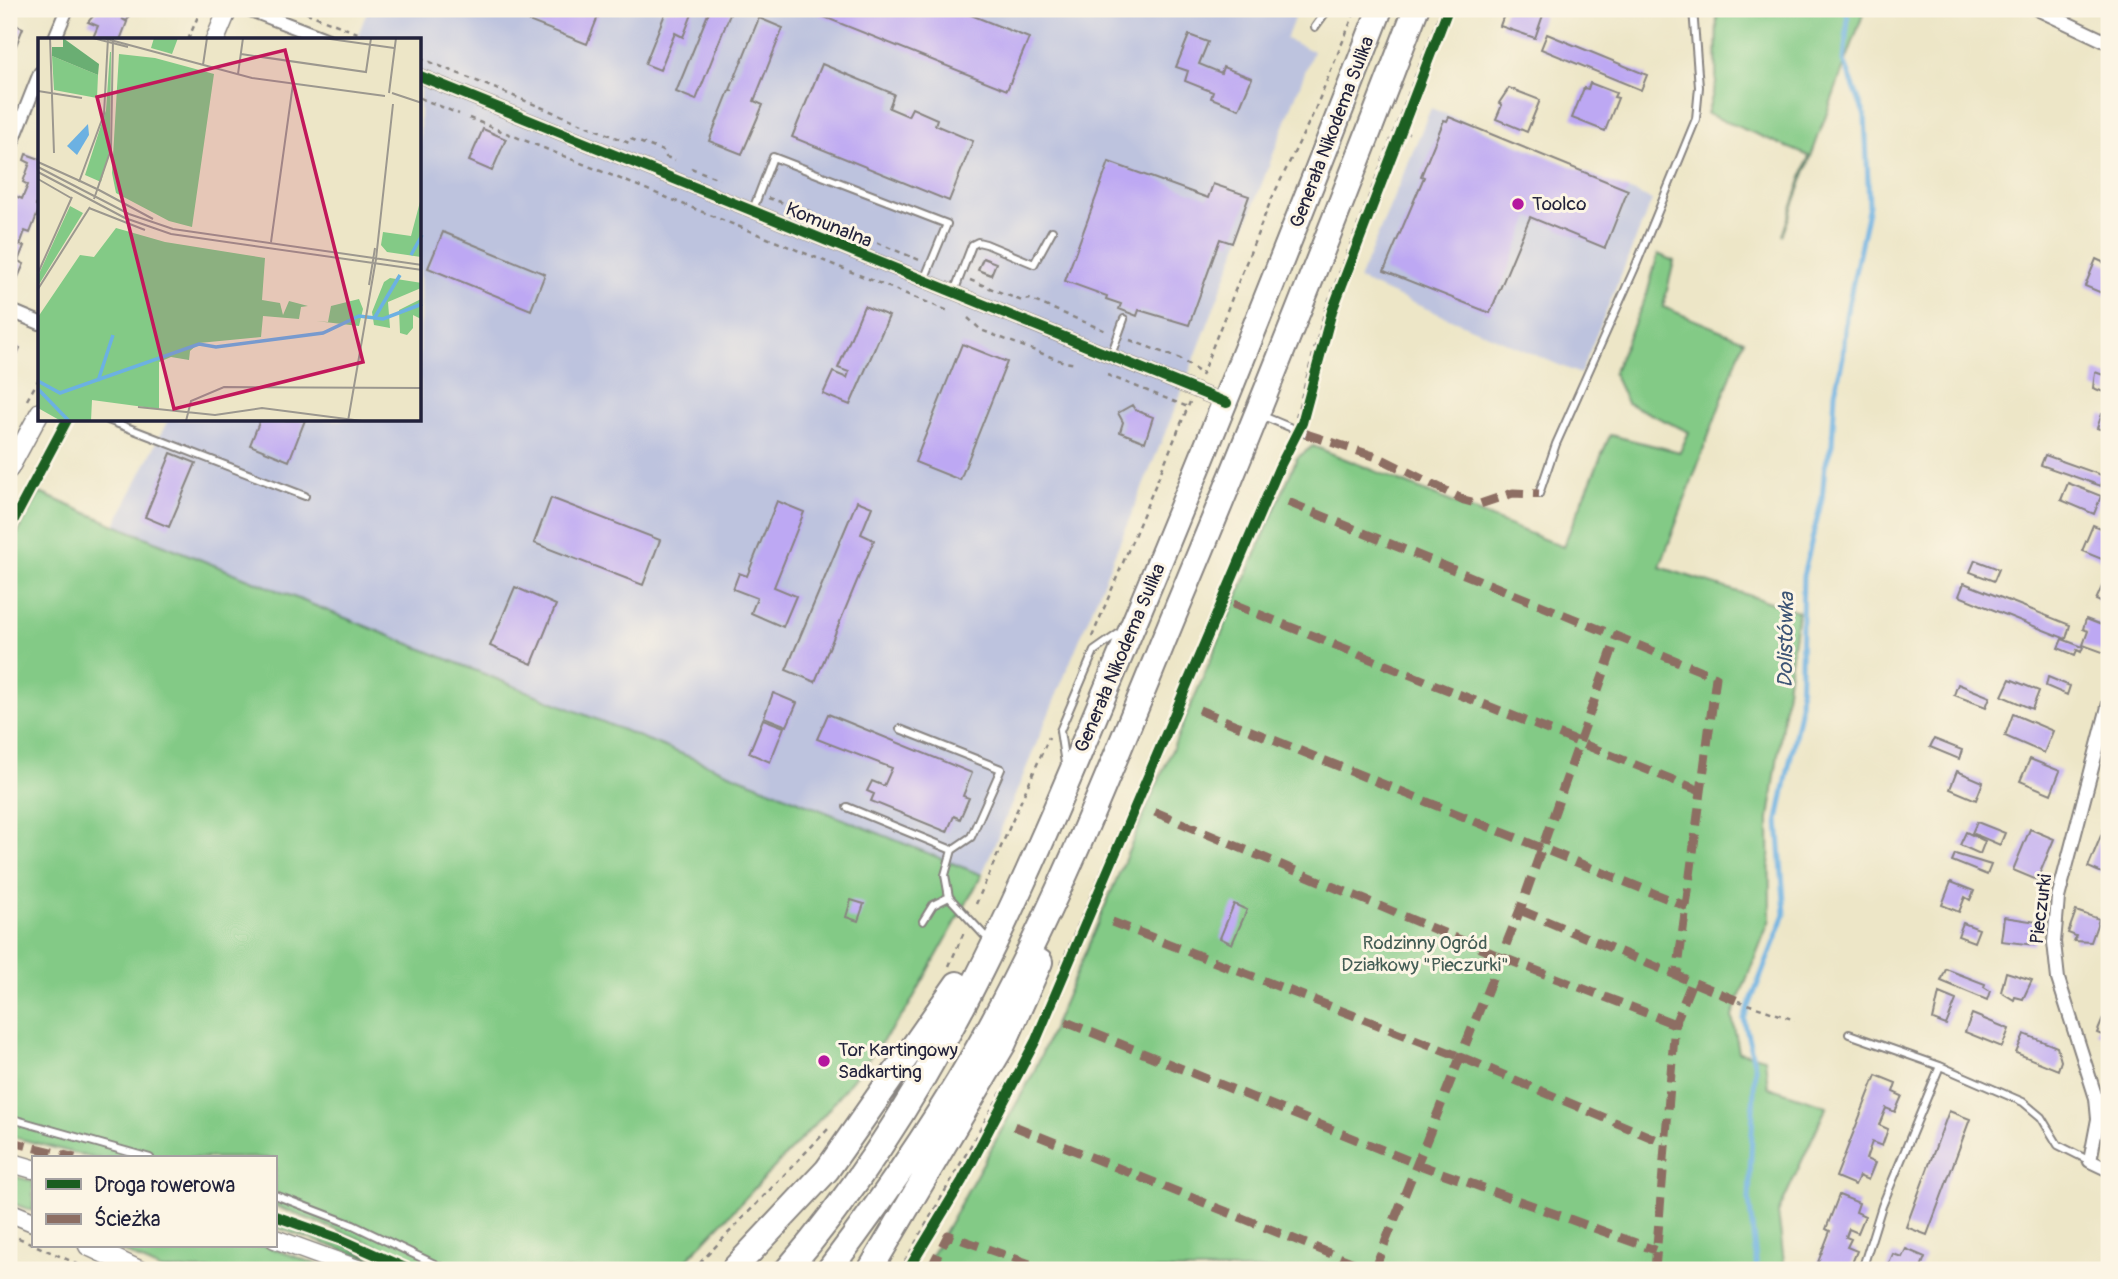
<svg xmlns="http://www.w3.org/2000/svg" width="2118" height="1279" font-family="Pangolin,sans-serif">
<rect width="100%" height="100%" fill="#fcf5e5"/>
<filter id="ink" filterUnits="userSpaceOnUse"><feTurbulence type="fractalNoise" baseFrequency=".0143" numOctaves="2"/><feDisplacementMap in="SourceGraphic" scale="14" xChannelSelector="R" yChannelSelector="G"/><feConvolveMatrix kernelMatrix="1 2 1 2 8 2 1 2 1" color-interpolation-filters="sRGB"/></filter>
<filter id="wash" filterUnits="userSpaceOnUse"><feTurbulence type="fractalNoise" baseFrequency=".00686" numOctaves="4" result="noise"/><feDisplacementMap in="SourceGraphic" scale="28" xChannelSelector="R" yChannelSelector="G"/><feGaussianBlur stdDeviation="1.57" result="paint"/><feColorMatrix in="noise" values="0 0 0 0 0 0 0 0 0 0 0 0 0 0 0 0 0 1.4 0 .05"/><feComposite in="paint" operator="in"/></filter>
<g filter="url(#wash)">
<rect width="100%" height="100%" fill="#ede6c7"/>
<path fill="#bdc3de" d="M368 9H1298L1286 39 1313 51 1175 409 982 875 115 525 168 420H420V40H356Z
M1431 108 1652 200 1580 374 1359 280Z"/>
<path fill="#83ca86" stroke="#527660" stroke-width="2" d="M1717 9H1865L1782 236 1809 156 1707 114 1716 83Z
M1658 254 1674 261 1663 307 1744 340 1660 567 1798 611 1769 819 1770 919 1732 1016 1739 1052 1765 1058 1768 1087 1827 1106 1778 1213 1785 1270H923L1033 1074 1297 458 1313 446 1563 547 1610 435 1680 452 1689 432 1627 403 1613 373 1647 294Z
M40 493 115 525 982 875 906 1011 824 1115 677 1270H439L275 1206V1158H93L9 1136V549Z
M9 1175 33 1181V1211L9 1202Z
M275 1220 344 1244 379 1262 275 1227Z
M112 1246H265L333 1270H161Z"/>
<g fill="none" stroke-linecap="round" stroke-linejoin="round">
<path stroke="#6cb1e2" stroke-width="5" d="M1757 1270 1749 1199 1755 1067 1744 1019 1785 914 1778 820 1800 711 1803 576 1822 499 1825 465 1832 445 1835 392 1843 357 1846 316 1869 205 1865 116 1844 61 1848 18 1845 9"/>
</g>
<g id="blocks">
<path fill="#bda8f3" d="M99 9H132L127 21 122 19 127 22 120 40H82L83 36 92 40 98 26 88 22Z
M498 9H601L587 44Z
M667 9H694L683 37 675 33 660 70 645 64Z
M710 9H732L696 100 676 92Z
M821 9H956L1029 38 1007 90 819 15Z
M1506 9H1526L1543 15 1535 38 1500 26Z
M759 18 783 28 754 101 763 105 742 154 709 141 729 91H733L730 90Z
M9 22 23 28 13 53 9 51Z
M1547 34 1647 75 1641 90 1541 49Z
M1189 35 1208 42 1199 64 1221 73 1223 67 1252 78 1239 109 1211 98 1213 92 1185 81 1188 71 1176 67Z
M822 64 894 94 889 108 908 116 912 108 937 119 935 125 973 141 949 201 792 137Z
M1590 83 1616 93 1614 97 1618 98 1605 131 1572 118 1584 88 1588 89Z
M1509 88 1540 100 1527 132 1496 119 1502 105 1499 103Z
M1449 117 1628 190 1605 248 1530 217 1490 313 1384 271 1424 177 1421 176 1444 120 1447 121Z
M483 129 506 139 492 171 469 161Z
M26 154 40 159V193L36 205 40 207 30 233 25 231 20 245 24 246 18 261 24 264 15 284 9 282V217L14 203 11 202 13 195 22 199 28 185 23 182 30 163 24 160Z
M1109 162 1208 198 1213 184 1249 196 1232 243 1220 239 1189 325 1139 310 1137 316 1119 309 1121 304 1106 299 1107 296 1065 281Z
M443 232 545 274 531 310 428 268Z
M983 258 996 263 991 275 978 270Z
M2096 259 2109 265V296L2085 286Z
M864 306 889 316 850 405 823 394 833 372 847 378 849 372 838 368Z
M962 344 1007 362 960 480 915 462Z
M13 345 20 348 14 361 9 359V346Z
M2095 372 2109 377V394L2093 388Z
M1132 405 1135 410 1153 417 1145 442 1120 432 1123 422 1118 413Z
M2102 414 2109 417V432L2097 428Z
M260 420H305L289 461 250 445Z
M171 453 196 463 169 527 145 517Z
M2045 455 2104 476 2101 486 2041 465Z
M2068 483 2101 496 2094 514 2061 500Z
M551 498 660 540 643 585 534 543Z
M777 501 804 512 774 587 796 596 783 627 751 613 757 598 733 589 739 573 747 576Z
M857 501 872 507 861 534 874 540 815 682 786 670Z
M2093 525 2109 532V562L2082 551Z
M1975 560 1999 569 1994 581 1970 572Z
M2104 582 2109 584V606L2096 600Z
M1964 583 2070 625 2066 639 1959 596Z
M515 587 556 605 532 664 490 646Z
M2086 619 2109 628 2105 653 2083 645 2088 631 2083 629Z
M2062 639 2083 647 2081 652 2077 650 2075 655 2058 648Z
M2048 677 2070 686 2067 695 2046 686Z
M2010 679 2039 691 2032 709 2002 696Z
M1958 684 1990 697 1986 707 1954 695Z
M773 693 797 703 787 726 764 717Z
M828 714 972 773 963 796 969 798 960 819 954 816 947 832 871 801 874 794 867 791 872 781 884 786 892 768 817 739Z
M2013 714 2053 731 2044 753 2005 736Z
M763 719 784 727 770 762 749 753Z
M1934 739 1962 750 1959 759 1930 747Z
M2030 759 2060 771 2051 794 2020 781Z
M1957 771 1983 782 1976 800 1950 789Z
M1977 822 2005 833 2000 845 1972 833Z
M2105 826 2109 827V876L2088 867Z
M2030 829 2054 839 2037 880 2013 870Z
M1966 832 1985 841 1980 854 1960 845Z
M1955 854 1991 865 1987 875 1952 861Z
M1951 882 1974 891 1970 900 1965 897 1959 912 1942 905Z
M851 900 864 904 858 921 846 917Z
M1234 904 1247 910 1232 944 1220 938Z
M2076 911 2099 919 2091 942 2074 941 2076 936 2068 933Z
M2004 917 2037 922 2034 945 2001 941Z
M1963 923 1979 929 1974 942 1958 936Z
M1946 969 1985 984 1984 987 1990 991 1987 1000 1941 981Z
M2006 972 2032 980 2023 999 2015 997 2014 1000 2001 992Z
M1939 993 1956 1000 1946 1025 1933 1020Z
M2107 1009H2109V1038L2097 1033Z
M1972 1014 2009 1029 2002 1047 1965 1032Z
M2024 1034 2057 1047 2061 1061 2058 1070 2016 1053Z
M1876 1075 1896 1083 1893 1092 1902 1096 1895 1112 1886 1108 1879 1125 1888 1129 1882 1146 1872 1142 1866 1159 1875 1163 1868 1180 1859 1176 1855 1185 1836 1177Z
M1949 1111 1970 1119 1927 1235 1906 1227Z
M1839 1195 1859 1203 1856 1212 1865 1216 1858 1233 1849 1229 1846 1237 1851 1239 1847 1247 1857 1251 1850 1268 1840 1265 1838 1270H1815L1830 1231 1826 1229Z
M1906 1249 1925 1257 1920 1270H1886L1893 1254 1902 1257Z"/>
</g>
</g>
<g filter="url(#ink)">
<use href="#blocks" fill-opacity="0" stroke="#888481" stroke-width="2"/>
<g fill="none" stroke-linecap="round" stroke-linejoin="round">
<g stroke="#888481" stroke-width="10">
<path id="lane" d="M1315 27 1328 9
M752 212 773 157 947 224 924 280
M954 292 972 245 978 242 986 244 1034 264 1052 231
M1111 355 1124 319
M1263 416 1306 434
M108 420 305 496
M1539 494 1556 444 1634 270 1696 119 1699 87 1693 9
M900 729 1001 769 971 837 952 850 945 875 949 897 984 935
M1065 764 1060 731 1094 651 1121 632
M847 807 952 850
M923 921 933 905 949 897
M1849 1034 1940 1066 2023 1102 2041 1117 2058 1145 2090 1161
M9 1118 150 1158
M275 1195 353 1225 447 1270
M1862 1270 1882 1206 1940 1066"/>
</g>
<g stroke="#888481" stroke-width="16">
<path id="street" d="M248 9 328 40
M2037 9 2109 43
M54 40 67 9
M420 76 1227 403
M9 151 40 73
M9 310 40 323
M2109 703 2058 898 2054 942 2058 979 2096 1098 2098 1119 2090 1161 2109 1170"/>
</g>
<g stroke="#888481" stroke-width="21">
<path id="secondary" d="M215 40 228 9
M9 469 40 412
M9 1162 33 1169
M9 1212 33 1222
M275 1239 360 1270
M88 1246 139 1270"/>
</g>
<g stroke="#888481" stroke-width="28">
<path id="highway" d="M733 1270 827 1170 957 984
M787 1270C940 1094 1029 874 1118 661 1209 445 1295 228 1380 9
M829 1270C888 1192 944 1111 991 1025 1064 891 1119 748 1177 608 1260 410 1339 210 1416 9
M870 1270 1003 1045 1040 962"/>
</g>
<path stroke="#888481" stroke-width="2.5" stroke-dasharray="5 5" stroke-linecap="butt" d="M297 9 375 40
M188 40 201 9
M420 58 629 143 631 139 663 151 666 157 675 160
M420 98 459 114
M469 118 951 312
M1395 128 1413 135
M691 168 719 179
M768 198 810 211 813 217 922 261
M970 280 1022 301 1029 299 1106 331
M968 318 981 330 1064 362 1077 364
M1130 340 1180 359 1202 374
M1107 375 1188 407
M1201 376 1271 200 1314 112 1356 9
M27 400 40 377
M1296 417 1325 310 1441 9
M1217 598 1233 604
M1092 637 1190 402
M976 904 1049 737
M1061 964 1288 437
M949 966 965 930
M1738 1001 1795 1020
M9 1234 33 1244
M37 1246 91 1270
M693 1270 831 1126
M900 1270 1007 1082"/>
<use href="#lane" stroke="#fff" stroke-width="6"/>
<use href="#street" stroke="#fff" stroke-width="12"/>
<use href="#secondary" stroke="#fff" stroke-width="18"/>
<use href="#highway" stroke="#fff" stroke-width="24"/>
<path stroke="#8d6e63" stroke-width="9" stroke-dasharray="18 9" stroke-linecap="butt" d="M1306 434 1380 458 1464 500 1480 504 1513 493 1539 494
M1288 502 1716 677 1677 975
M1233 604 1703 792
M1199 710 1688 907
M1155 812 1501 957 1675 1024
M1520 910 1738 1001
M1112 922 1461 1057 1664 1143
M1066 1022 1417 1164 1655 1250
M1014 1126 1371 1270
M9 1141 75 1158
M930 1270 948 1235 1047 1270
M1374 1270 1520 910 1616 639
M1655 1270 1675 1024 1692 982"/>
<g stroke="#fcf5e5" stroke-width="15">
<path id="cycleway" d="M420 76 1227 403
M9 529 67 420
M275 1216 340 1239 410 1270
M908 1270 962 1181 1036 1040 1279 468 1302 423 1332 311 1448 9"/>
</g>
<use href="#cycleway" stroke="#1b5e20" stroke-width="10"/>
</g>
</g>
<g fill="#b5179e" stroke="#fcf5e5" stroke-width="2.5">
<circle cx="1518" cy="204" r="7"/>
<circle cx="824" cy="1061" r="7"/>
</g>
<g text-anchor="middle" dominant-baseline="central" stroke-width="6" stroke-linejoin="round" paint-order="stroke">
<g font-size="19" fill="#22223b" stroke="#fcf5e5">
<text transform="translate(1332 132) rotate(-69)">Generała Nikodema Sulika</text>
<text transform="translate(829 225) rotate(22)">Komunalna</text>
<text transform="translate(1120 658) rotate(-67)">Generała Nikodema Sulika</text>
<text transform="translate(2041 909) rotate(-83)">Pieczurki</text>
</g>
<g font-size="19" fill="#22223b" stroke="#fcf5e5" text-anchor="start">
<text x="1532" y="204">Toolco</text>
<text x="838" y="1050">Tor Kartingowy<tspan x="838" dy="22">Sadkarting</tspan></text>
</g>
<g font-size="19" fill="#445d55" stroke="#fcf5e5">
<text x="1425" y="943">Rodzinny Ogród<tspan x="1425" dy="22">Działkowy "Pieczurki"</tspan></text>
</g>
<g font-size="21" font-style="italic" fill="#3c5475" stroke="#fcf5e5">
<text transform="translate(1786 640) rotate(-89)">Dolistówka</text>
</g>
</g>
<g transform="translate(38 38)">
<rect width="383" height="383" fill="#ede6c7"/>
<path d="M116 0H140L134 16 113 10ZM72 14H73L72 111 63 144 47 137 68 72ZM81 16 117 20 176 36 154 189 131 183 78 155 74 135ZM14 18 60 37 59 60 16 52ZM383 160V219L349 214 343 207 345 194 373 198ZM32 168 45 175 0 248V238ZM78 190 127 204 227 220 224 262 242 265 245 277 251 263 270 268 263 269 261 281 225 278 223 299 161 305 152 313 151 322 133 319 121 324V371L54 362 53 383H23L0 370V279L42 217 56 219ZM352 240 384 245 383 250 350 264 352 290 336 287 334 274 346 244ZM321 261 325 271 321 288 278 283 290 284 293 268ZM383 261V281L375 277V290L369 297 362 295 361 272Z" fill="#83ca86"/>
<path d="M25 0 61 26 60 37 14 18V9H25Z" fill="#6aae73"/>
<path d="M50 86 51 97 39 117 29 108Z" fill="#6cb1e2"/>
<path fill="none" stroke="#6cb1e2" stroke-width="3.5" d="M373 217 384 197M337 279 362 237M0 343 22 355 161 306 178 309 285 295 321 278 345 281 384 266M60 343 75 297M0 351 31 383"/>
<path fill="none" stroke="#9c988f" stroke-width="2" d="M12 0 16 115M55 0 90 9M65 0 214 40 347 58M285 0 356 10M203 16 328 34 333 0M165 27 169 0M200 36 205 0M0 53 44 60M351 55 358 0M354 55 384 65M0 124 42 143M0 129 91 176 135 191 384 227M0 134 87 180 133 196 384 232M0 141 33 160M42 143 61 152M41 144 66 76 70 0M61 152 115 181M56 161 73 111 75 0M51 170 107 192M233 204 255 46M0 235 34 159M331 247 337 210M0 251 52 169M100 369 177 377 224 370 324 383M148 383 153 363 186 349 384 350M310 383 338 221 355 66"/>
<path fill="#c2185b" fill-opacity="0.15" stroke="#c2185b" stroke-width="3.5" d="M247 12 325 324 136 371 59 59Z"/>
<rect width="383" height="383" fill="none" stroke="#22223b" stroke-width="3.5"/>
</g>
<rect width="2118" height="1279" fill="none" stroke="#fcf5e5" stroke-width="35"/>
<rect x="32" y="1156" width="245" height="91" fill="#fcf5e5" stroke="#a5a1a1" stroke-width="2"/>
<rect x="46" y="1179" width="35" height="10" fill="#1b5e20" stroke="#a5a1a1" stroke-width="2"/>
<text x="94" y="1192" font-size="21" fill="#22223b">Droga rowerowa</text>
<rect x="46" y="1214" width="35" height="10" fill="#8d6e63" stroke="#a5a1a1" stroke-width="2"/>
<text x="94" y="1226" font-size="21" fill="#22223b">Ścieżka</text>
</svg>
